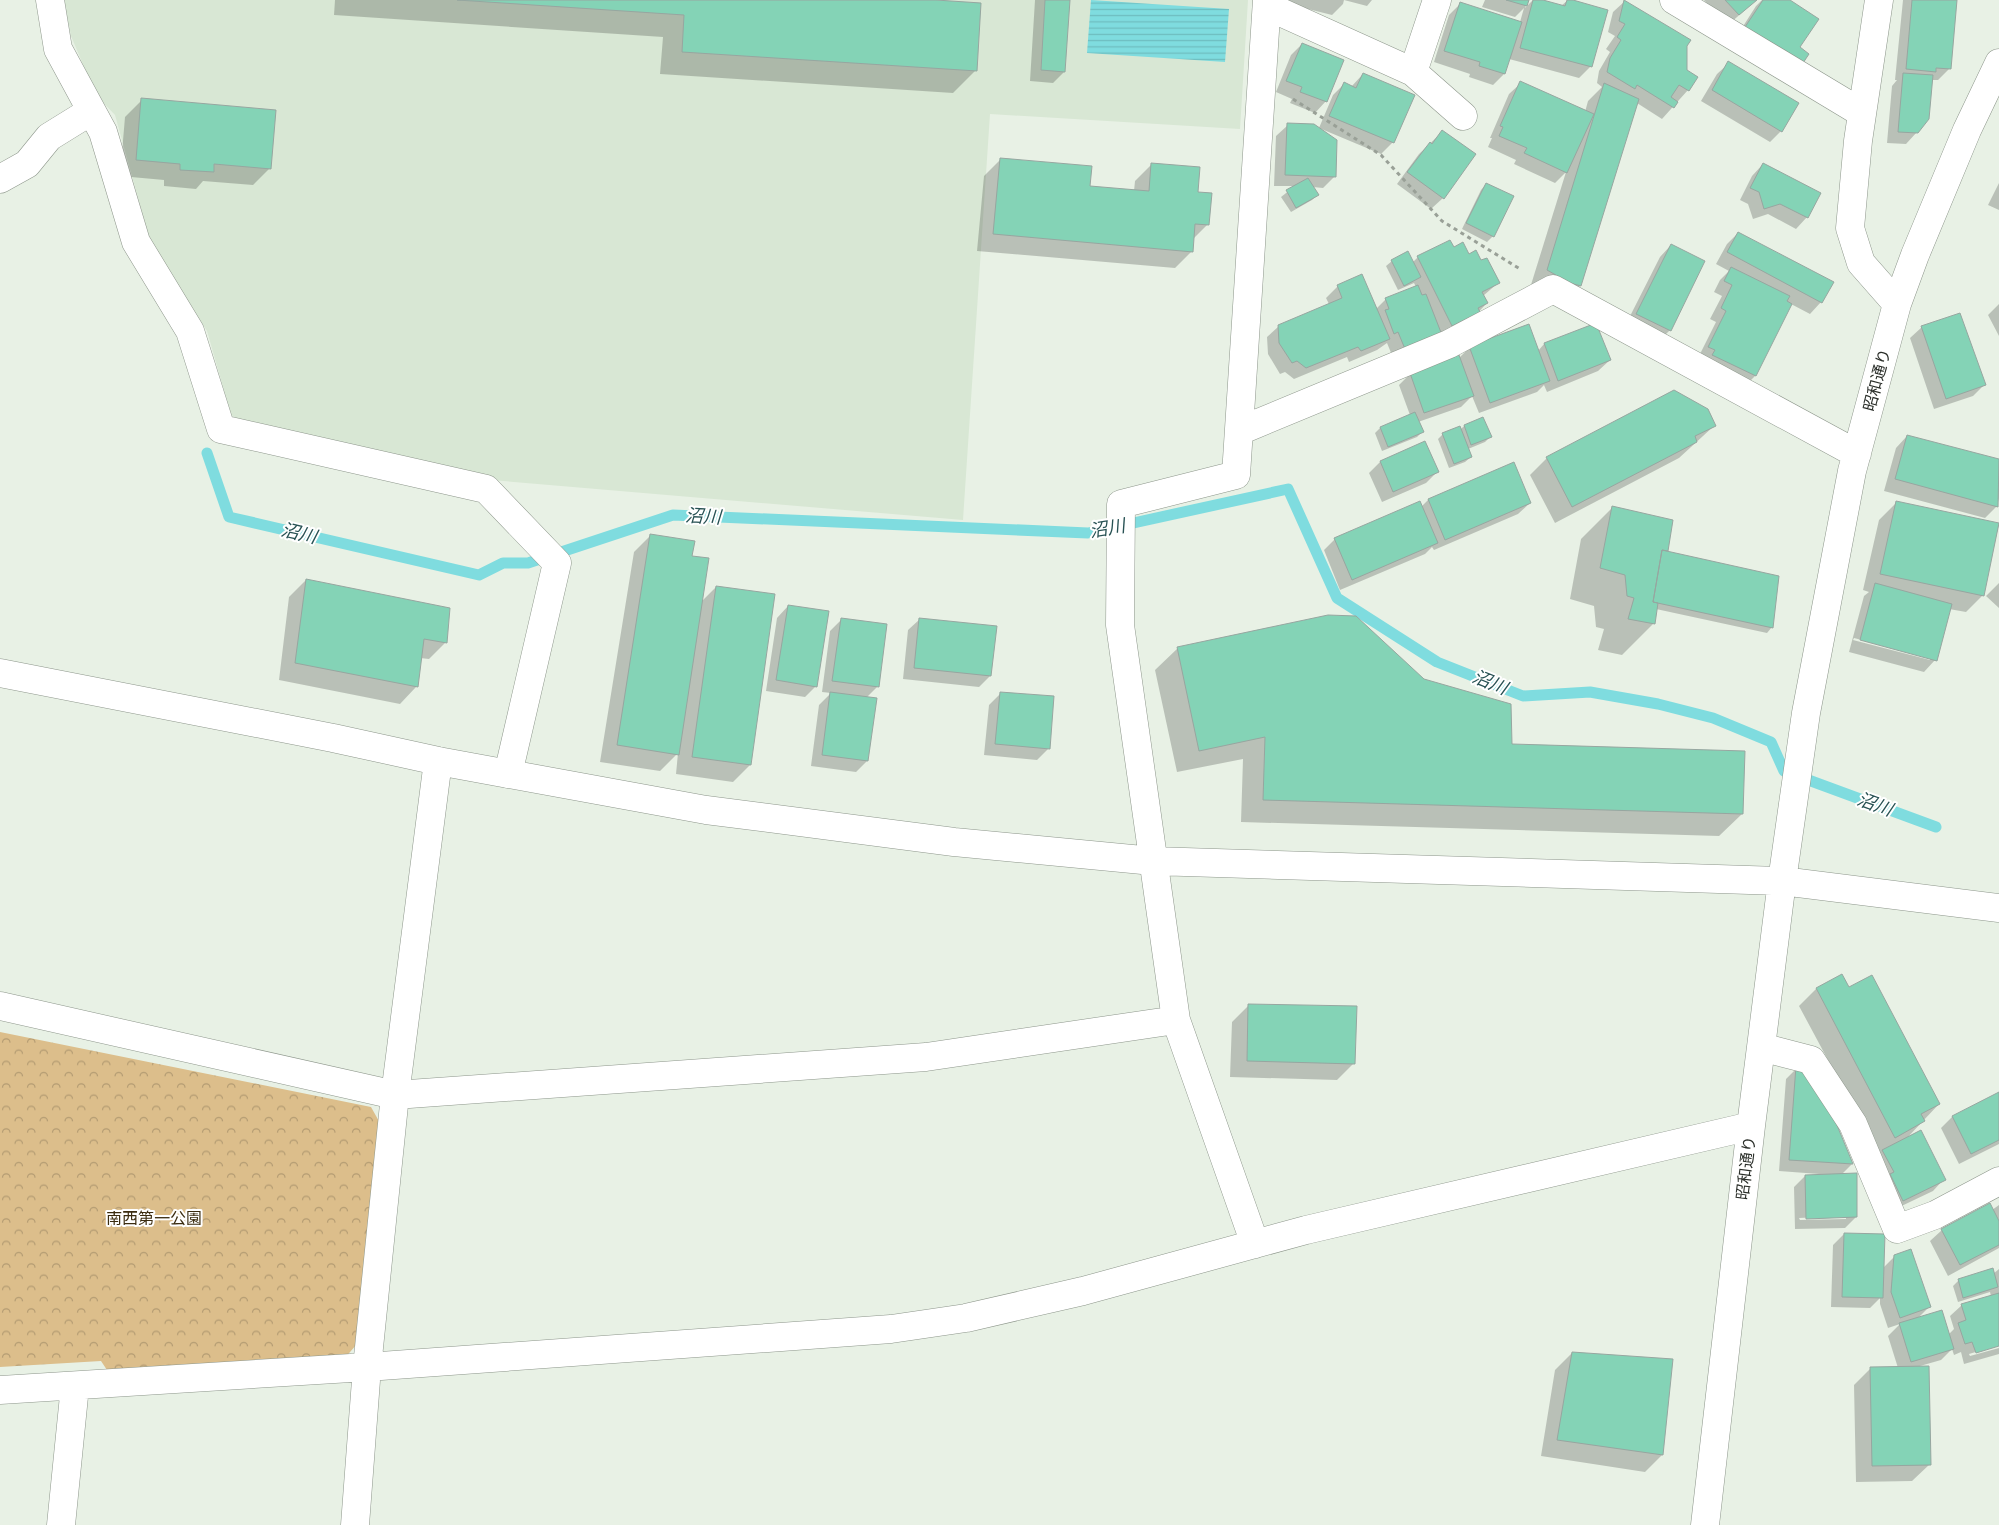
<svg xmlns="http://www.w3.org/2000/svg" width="1999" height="1525" font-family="'Work Sans','Noto Sans JP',sans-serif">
<defs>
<pattern id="park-crowns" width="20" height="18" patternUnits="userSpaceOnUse" patternTransform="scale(1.25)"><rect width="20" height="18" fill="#dcbe8b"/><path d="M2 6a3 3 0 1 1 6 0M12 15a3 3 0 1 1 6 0" fill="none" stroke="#b39b72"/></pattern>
<pattern id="water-rules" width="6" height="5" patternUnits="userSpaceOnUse" patternTransform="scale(1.25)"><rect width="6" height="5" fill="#7fdcdf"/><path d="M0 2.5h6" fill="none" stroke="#6ebdbf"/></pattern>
</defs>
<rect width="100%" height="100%" fill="#e8f1e5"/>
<path fill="#d8e7d4" d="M64 0H1248L1240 129 990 114 963 520 491 480 247 425 231 415 207 331 150 241 115 115 96 95 71 36Z"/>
<path fill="url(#park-crowns)" d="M0 1032 371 1107 380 1123 363 1337 344 1359 109 1373 101 1361 0 1367Z"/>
<path fill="url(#water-rules)" d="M1091 0 1229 9 1225 62 1087 53Z"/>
<path fill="#0003" fill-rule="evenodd" d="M335 0H917L976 70 953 93 660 74 663 37 334 15Z
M1035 0H1068L1064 72 1053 83 1030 81Z
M1289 0H1372L1367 6 1344 0 1343 4 1332 15 1288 4Z
M1485 0H1528L1525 8 1533 0 1561 6 1568 0 1591 66 1579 78 1509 59 1504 74 1493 85 1469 77 1470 74 1434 62 1449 15 1460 4 1520 22 1524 8 1515 17 1482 7Z
M1704 0H1756L1727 26Z
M1762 0H1787L1798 48 1733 42 1756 6Z
M1903 0H1956L1949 69 1938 80H1931L1917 132 1906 144 1887 143 1892 86 1897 80H1895Z
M1625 1 1685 46 1688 90 1662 119 1637 103 1580 286 1563 303 1530 288 1566 172 1555 183 1514 164 1516 160 1488 147 1492 138H1490L1509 94 1521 83 1585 112 1588 101 1602 87 1597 83 1599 71 1610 52 1606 49 1615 36 1608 32 1613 12Z
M1302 44 1326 101 1315 113 1290 103 1292 99 1276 92 1291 55Z
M1729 63 1781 131 1770 142 1701 101 1717 74Z
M1363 74 1413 96 1393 142 1381 154 1319 128 1333 95 1344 84 1351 87Z
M142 100 270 168 253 185 203 181 196 189 164 186V180L120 176 125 117Z
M1288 125 1335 176 1323 188 1313 187 1317 195 1312 200 1291 212 1281 197 1295 186H1274L1276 136Z
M1442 132 1443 198 1431 209 1397 184 1419 154Z
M1001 159 1088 187 1134 191 1135 181 1152 164 1196 193 1208 224 1193 239 1192 251 1175 268 977 251 984 176Z
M1763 164 1807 217 1796 229 1768 214 1753 219 1748 204 1740 200 1752 176Z
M1999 183V210L1988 205Z
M1486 184 1493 236 1487 242 1462 229 1481 190Z
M1738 233 1821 302 1810 314 1791 304 1755 376 1744 387 1698 358 1716 322 1710 319 1722 296 1714 292 1720 280 1729 271 1716 264 1727 244Z
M1671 245 1703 261 1670 330 1658 342 1625 326 1660 257Z
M1454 249 1481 262 1498 283 1483 296 1487 303 1468 323 1394 360 1387 343 1377 350 1349 362 1347 357 1294 379 1285 372 1280 374 1268 354 1267 337 1279 326 1329 304 1326 298 1338 286 1376 309 1386 299 1416 287 1414 283 1398 290 1386 266 1392 261 1413 262 1418 257Z
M1999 304V336L1988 315Z
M1595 324 1610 360 1598 371 1547 392 1544 385 1537 392 1479 413 1472 396 1461 407 1418 422 1422 432 1417 437 1382 451 1375 433 1380 428 1410 415 1399 385 1410 374 1459 358 1470 347 1538 351 1544 344Z
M1922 327 1984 385 1973 396 1934 409 1910 338Z
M1715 425 1679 458 1555 523 1530 475 1547 458Z
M1464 426 1490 437 1485 442 1468 449 1471 457 1465 462 1449 468 1438 439 1443 434 1460 430Z
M1907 436 1999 461V498L1997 506 1985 518 1884 491 1896 448Z
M1380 462 1437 472 1426 483 1382 502 1369 473Z
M1513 463 1530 503 1518 514 1434 550 1432 547 1425 554 1340 590 1324 550 1335 539 1421 507 1428 500Z
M1896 503 1999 524 1983 595 1966 612 1949 609 1935 660 1924 672 1849 652 1864 596 1869 592 1863 590 1879 520ZM1854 638 1930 658V660L1853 640Z
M1612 508 1667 551 1666 552 1772 627 1767 633 1656 609 1654 623 1622 655 1598 650 1604 629 1596 627 1594 606 1570 599 1581 539Z
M651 535 691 557 701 602 716 587 750 765 733 782 676 774 678 753 660 771 600 762 634 552Z
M306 580 446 642 429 659 420 658 416 687 400 704 279 680 289 597Z
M1999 583V608L1986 596Z
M788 606 816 686 805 697 766 691 777 618Z
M920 619 990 676 979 687 903 679 908 630Z
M841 620 877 687 866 698 867 761 856 772 811 766 819 705 831 693 822 692 830 631Z
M1178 648 1423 680 1511 745 1742 814 1719 836 1241 822 1243 759 1177 772 1155 670Z
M1000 694 1048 749 1037 760 984 755 989 705Z
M1816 989H1849L1939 1104 1906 1139 1944 1179 1933 1191 1891 1211 1879 1155 1799 1006Z
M1249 1005 1354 1063 1337 1080 1230 1077 1232 1022Z
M1797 1068 1852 1164 1841 1175 1856 1217 1845 1228 1795 1229 1794 1187 1805 1176 1819 1175V1174L1779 1171 1786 1079ZM1846 1216V1219L1800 1220 1799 1218Z
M1999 1094V1144L1959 1164 1941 1128 1952 1117Z
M1999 1205V1248L1948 1276 1930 1241 1942 1230 1992 1210Z
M1844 1234 1882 1269 1895 1256 1929 1307 1917 1319 1948 1335 1954 1329 1950 1316 1962 1305 1991 1296 1990 1292 1958 1302 1953 1286 1959 1280 1993 1274 1999 1269V1345L1969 1354 1970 1356 1999 1348V1354L1964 1364 1961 1352 1954 1355 1952 1349 1941 1360 1920 1366 1930 1464 1912 1481 1856 1482 1854 1385 1871 1368H1898L1888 1336 1900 1324 1888 1328 1880 1304V1298L1870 1308 1831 1307 1833 1245Z
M1572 1353 1672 1360 1662 1455 1645 1472 1541 1456 1555 1370Z"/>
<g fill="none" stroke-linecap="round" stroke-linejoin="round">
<path stroke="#7fdcdf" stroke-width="11" d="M207 453 229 517 479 575 503 563H528L673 515 1088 533 1288 489 1337 598 1437 662 1523 696 1590 692 1658 704 1713 718 1771 742 1784 771 1936 827"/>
</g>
<path fill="#84d3b6" stroke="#97a6a0" d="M457 0H936L981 3 977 71 682 52 684 15Z
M1045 0H1070L1065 72 1041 70Z
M1506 0H1529L1527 6Z
M1533 0H1543L1565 6 1567 0H1573L1608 10 1592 67 1520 48Z
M1624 0 1691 40 1687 46V70L1698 77 1689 91 1679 85 1671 97 1678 102 1674 108 1637 85 1635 89 1607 72 1610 58 1621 40 1617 37 1625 24 1619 21Z
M1725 0H1757L1739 15Z
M1763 0H1790L1819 19 1800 47 1809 54 1801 66 1743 30Z
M1912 0H1957L1951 69 1936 68V72L1906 69Z
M1460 2 1522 22 1505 74 1479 66 1480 62 1444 51Z
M1302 43 1344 60 1327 102 1300 92 1302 87 1286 81Z
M1728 61 1799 103 1782 132 1712 90Z
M1363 73 1415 95 1394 143 1329 116 1344 82 1356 88Z
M1903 73 1933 75 1929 119 1918 133 1898 132Z
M1520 81 1594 114 1567 173 1524 153 1527 148 1499 136 1503 127 1500 126Z
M1604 83 1639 99 1581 286 1570 283 1547 270Z
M141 98 276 110 271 169 214 164V172L180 170V164L136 160Z
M1287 123 1314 124 1337 140 1336 177 1285 175Z
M1442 130 1476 154 1444 199 1407 172 1430 142 1432 144Z
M1000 158 1092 166 1090 186 1149 191 1151 163 1200 167 1198 192 1212 193 1209 225 1195 224 1193 252 993 234Z
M1763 163 1821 193 1808 218 1780 204 1764 209 1759 192 1750 188Z
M1308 178 1319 195 1296 208 1286 190Z
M1486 183 1514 196 1494 237 1466 223Z
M1738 232 1834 282 1822 303 1727 252Z
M1450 240 1454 247 1463 242 1469 254 1476 250 1481 260 1487 258 1500 283 1482 292 1488 303 1478 308 1480 312 1452 326 1417 256Z
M1671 244 1705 261 1671 331 1636 314Z
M1408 251 1421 277 1404 286 1391 260Z
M1731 267 1790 296 1787 301 1792 304 1756 376 1712 355 1715 350 1708 347 1726 311 1721 308 1732 285 1724 281Z
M1362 274 1390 339 1361 351 1358 347 1306 368 1297 361 1292 363 1279 343 1278 325 1342 298 1337 285Z
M1418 285 1422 295 1426 294 1442 335 1405 349 1398 332 1394 334 1385 310 1389 309 1385 298Z
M1960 313 1986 385 1946 399 1921 326Z
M1596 323 1611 360 1558 381 1544 343Z
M1529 324 1550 381 1490 403 1469 346Z
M1459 355 1474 396 1424 413 1410 373Z
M1674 390 1708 409 1716 426 1695 436 1697 442 1572 507 1546 457Z
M1415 412 1424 432 1388 447 1380 427Z
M1483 417 1492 437 1471 445 1464 425Z
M1460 426 1472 457 1454 464 1442 433Z
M1907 435 1999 459 1998 507 1895 479Z
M1425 441 1439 472 1393 492 1380 461Z
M1514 462 1531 503 1445 540 1428 499Z
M1420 501 1438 543 1352 580 1334 538Z
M1896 501 1999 523 1984 596 1880 574Z
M1612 506 1673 520 1668 551 1662 550 1653 602 1658 603 1655 624 1628 619 1634 598 1627 596 1625 575 1600 568Z
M650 534 695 541 692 556 709 558 679 755 617 745Z
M1662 550 1779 576 1773 628 1653 602Z
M306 579 450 608 447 643 424 639 418 687 295 663Z
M1875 583 1952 604 1937 661 1860 640Z
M716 586 775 594 751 765 692 757Z
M788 605 829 611 817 687 776 680Z
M1328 615 1356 616 1424 679 1511 704 1512 744 1745 751 1743 814 1263 800 1265 737 1199 751 1177 647Z
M841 618 887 624 879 687 832 681Z
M919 618 997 626 991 676 914 668Z
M830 692 877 698 868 761 822 755Z
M1000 692 1054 696 1050 749 995 744Z
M1842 974 1849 987 1872 975 1940 1104 1921 1114 1925 1121 1895 1138 1816 988Z
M1248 1004 1357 1006 1355 1064 1247 1061Z
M1796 1066 1807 1073 1834 1118 1853 1164 1789 1160Z
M1999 1092V1140L1971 1154 1952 1116Z
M1921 1130 1946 1180 1903 1201 1890 1174 1894 1172 1882 1150Z
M1857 1173V1217L1806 1219 1805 1175Z
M1990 1203 1999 1221V1245L1960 1265 1941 1229Z
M1844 1233 1885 1234 1883 1298 1842 1297Z
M1911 1249 1931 1307 1900 1318 1891 1292 1894 1255Z
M1993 1268 1998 1287 1963 1298 1958 1279Z
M1999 1293V1346L1976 1353 1972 1342 1965 1344 1958 1323 1966 1320 1961 1304Z
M1942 1310 1954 1349 1911 1362 1899 1323Z
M1572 1352 1673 1359 1663 1455 1557 1440Z
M1929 1366 1931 1465 1872 1466 1870 1367Z"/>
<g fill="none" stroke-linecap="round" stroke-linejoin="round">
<g stroke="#8d968b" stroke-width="29">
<path id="minor" d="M50 0 58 49 103 132 136 242 190 331 221 429 486 489 557 563 508 774
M1674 0 1862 113
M1879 0 1858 141 1850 228 1861 263 1897 304
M1267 6 1413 72 1463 116
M1413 72 1437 0
M0 179 27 164 49 137 91 111
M1239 431 1449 344 1553 289 1857 454
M0 673 333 738 438 761 706 810 954 842 1153 861 1782 881 1999 908
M0 1006 395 1095 926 1057 1176 1020
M1761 1047 1811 1060 1853 1124 1897 1229 1935 1215 1999 1181
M1255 1244 1176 1020 1120 625 1121 504 1236 475 1267 0
M0 1390 367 1367 891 1329 966 1318 1083 1291 1306 1230 1751 1126
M61 1525 75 1386
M355 1525 367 1367 395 1095 438 761
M1705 1525 1751 1126 1782 881 1806 713 1852 471 1897 304 1915 255 1967 130 1999 63"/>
</g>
<path stroke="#99a097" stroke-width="3" stroke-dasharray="4 4" stroke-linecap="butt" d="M1293 99 1381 155 1442 221 1520 269"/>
<use href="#minor" stroke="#fff" stroke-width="28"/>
</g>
<g text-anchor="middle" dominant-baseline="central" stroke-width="4" stroke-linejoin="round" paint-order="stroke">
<g font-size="16" fill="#2a2e29" stroke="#fff">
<text transform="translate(1877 380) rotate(-75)">昭和通り</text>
<text transform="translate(1746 1168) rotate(-83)">昭和通り</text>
</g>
<g font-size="16" fill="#3b2c10" stroke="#fff">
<text x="154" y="1218">南西第一公園</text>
</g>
<g font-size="18" font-style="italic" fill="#275153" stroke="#fff">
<text transform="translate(703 516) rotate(3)">沼川</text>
<text transform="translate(1107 528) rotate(-10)">沼川</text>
<text transform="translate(299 533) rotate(13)">沼川</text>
<text transform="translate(1490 682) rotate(22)">沼川</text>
<text transform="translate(1875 804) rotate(20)">沼川</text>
</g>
</g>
</svg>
